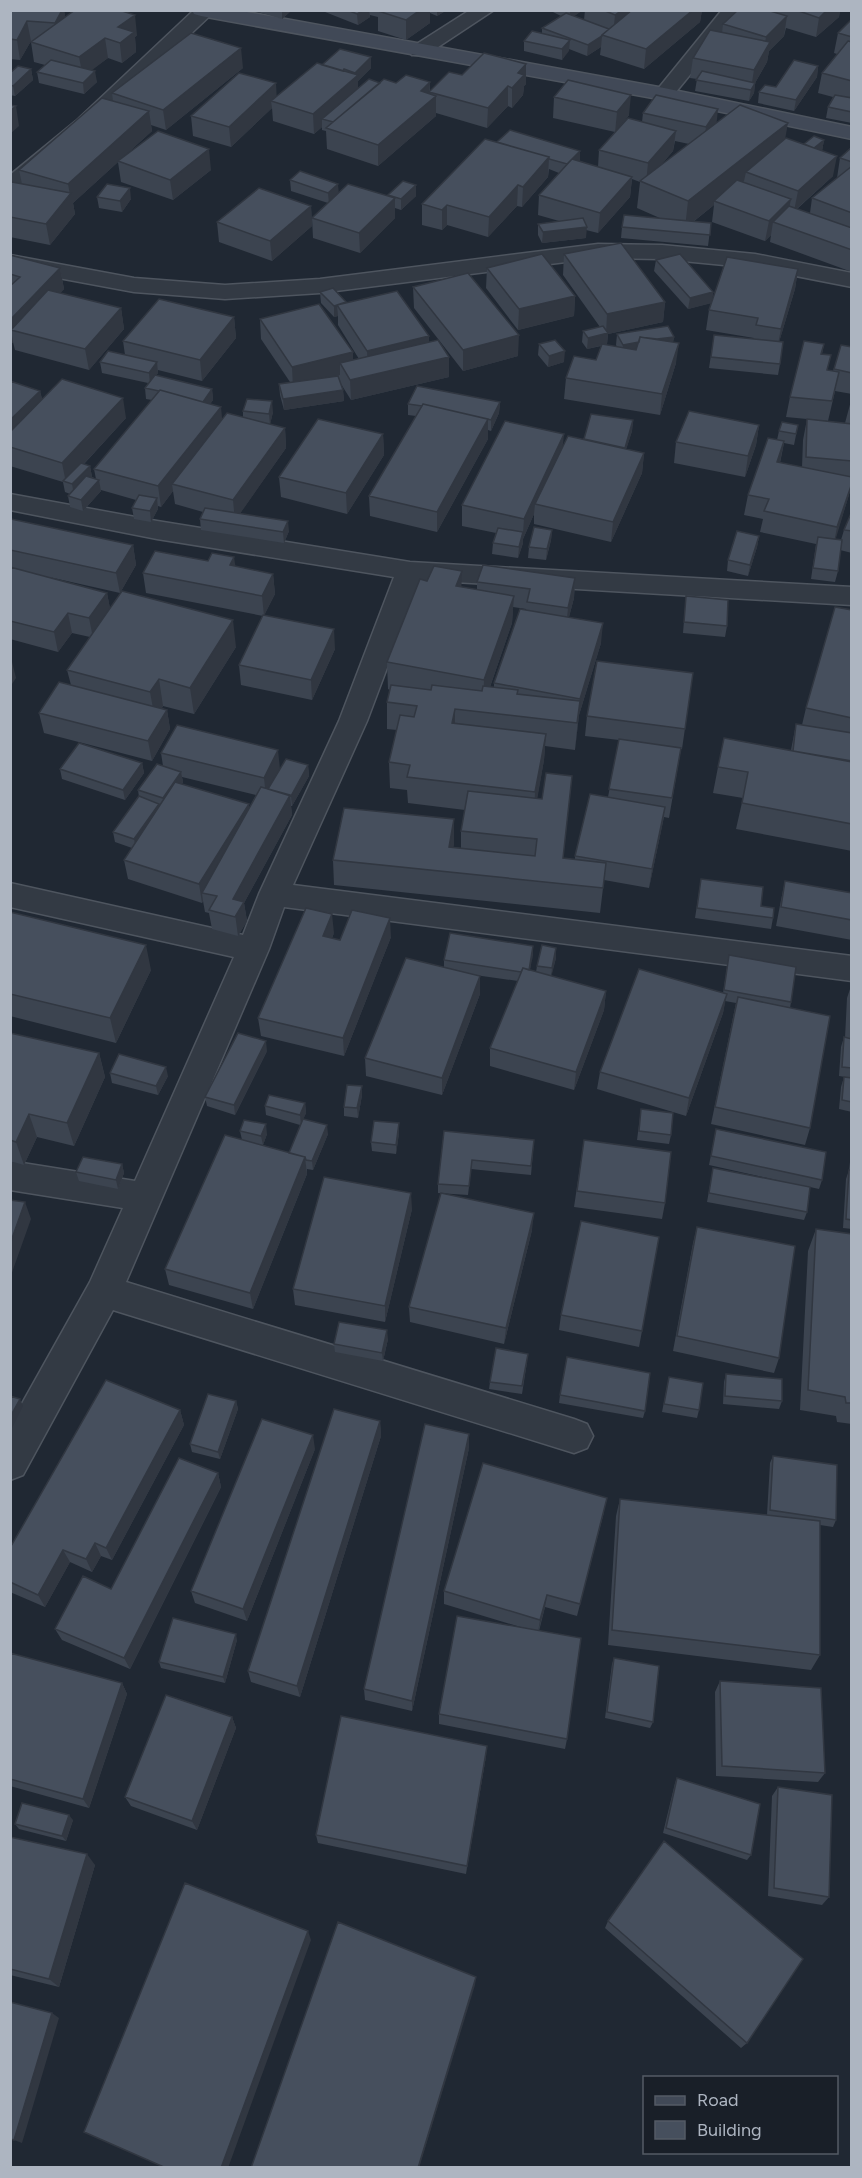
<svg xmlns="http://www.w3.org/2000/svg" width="862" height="2178" font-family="Figtree,sans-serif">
<rect width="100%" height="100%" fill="#202833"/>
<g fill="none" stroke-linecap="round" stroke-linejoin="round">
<g stroke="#4e555f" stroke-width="3">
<path id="street" d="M194 10 215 11 90 129 18 191 10 192V175L76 121Z
M470 10H494L426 55H412L409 51 412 47Z
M722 10H743L671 98 664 100 657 98 654 94 657 90Z
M598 244 662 245 755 254 852 273V287L755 268 662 259 598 258 320 293 225 299 134 292 10 269V255L134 278 225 285 320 279Z
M10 494 157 521 410 562 852 587V605L420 580 367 721 293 885 852 956V981L284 907 269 949 126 1282 574 1419 587 1424 593 1436 587 1448 574 1453 113 1310 23 1475 10 1480V1425L90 1282 123 1208 10 1190V1161L135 1181 234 957 10 907V883L243 935 259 894 339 721 394 577 157 539 10 510Z"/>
</g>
<g stroke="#4e555f" stroke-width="3">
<path id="secondary" d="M192 10H236L664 88 852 127V139L664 100 201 16 194 14Z"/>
</g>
<use href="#street" fill="#333a44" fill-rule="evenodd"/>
<use href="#secondary" fill="#414957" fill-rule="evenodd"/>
</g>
<path fill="#3c4450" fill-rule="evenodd" d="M11 10H64L65 17 137 35 135 37 136 52 122 63 108 58 91 70 97 82 84 94 39 83 37 72 45 65 34 62 31 42 32 41H31L20 60 10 59Z
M258 10H292L282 19 258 12Z
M320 10H447L437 16 430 13V23L406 40 378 31V17L370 15V17L358 25Z
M549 10H583L574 16 584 20 585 10H702L700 22 644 69 600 55 601 47 587 56 569 49 562 60 524 51V41L542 34V28L561 16Z
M738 10H840L839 17 816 37 786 28 784 36 769 51 767 62 755 83 754 93 749 101 695 91 697 79 690 78 693 58 722 33 723 24Z
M852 19V123L826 118 828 107 833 97 818 93 822 73 837 54 834 53 838 33Z
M526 64V84L524 86 523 95 512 108 508 106 487 128 436 113V116L378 166 327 149 326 131 322 130V127L314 134 273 121 272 108 231 147 193 136 191 116 277 96 322 65 371 68 358 81V88L380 83 430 82V91L462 75Z
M818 66 817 77 794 111 758 103 759 92 776 87Z
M243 68 166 130 151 125 152 131 120 160 211 170 173 200 121 182 118 162 73 203 75 214 50 245 10 237V183L22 184 19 170 113 101 112 93Z
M31 69 33 80 15 96 10 95V73Z
M554 97 629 115 621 126 642 122 643 113 717 123 785 138 804 144 824 140 822 151 833 176 797 209 810 213 812 198 837 178 840 158 852 147V272L770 242 771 235 765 241 712 222 714 205 693 222 711 223 708 246 621 238 622 227 662 219 637 208 640 182 632 179 630 197 598 233 586 230V238L542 243 538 235V224L559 221 538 215 539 195 559 173 549 169 548 177 522 207 517 206 488 237 447 225 442 230 422 225V204L497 142 580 161 598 167 599 150 615 132 553 118ZM675 141 689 144 661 165 673 151Z
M290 180 338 184V193L388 196H416L401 210 395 208V218L360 253 313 238 312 218 328 203 291 191Z
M97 197 131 199 122 212 99 208Z
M311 206 312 226 272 261 219 242 217 222Z
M564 254 665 302 663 322 608 334 607 344 605 345 617 347 616 345 617 334 674 337 673 342 676 363 660 415 564 399 566 378 596 360 601 346 587 349 582 342 583 331 600 327 563 275Z
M10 255 60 268 64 289 60 293 121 308 124 329 89 370 15 350 13 342 10 345Z
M656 260 713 292 712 300 798 269 795 289 779 342 780 364 778 375 709 368 714 335 753 339 754 338 706 330 709 310 711 303 688 309 654 271Z
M487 268 575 296 574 316 518 330 486 288Z
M413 287 518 356 463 371 414 308Z
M320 292 429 336V343L449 377 351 400 341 384 343 390 344 401 284 410 280 395 279 384 290 382 261 339 260 319 353 352V360L359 359 338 325V316L334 317 321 303Z
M234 317 236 338 202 381 158 370V373L156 375 212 389 213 400 210 404 222 419 243 417V411L273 412 270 424 285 428 286 448 240 513 289 531 284 543 201 530 200 519 203 512 175 504 173 491 161 507 158 506V509L151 522 134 519 132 508 136 500 101 490V491L83 511 70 507 68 496 70 494 65 492 63 482 10 466V381L40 391 42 399 126 418 84 464 90 466 92 477 96 479 94 469 152 400 146 399 145 388 148 383 102 373 100 362 125 355 123 341Z
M539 344 564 362 548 367 538 355Z
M824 344 822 354 828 370 833 371 841 345 852 347V394L835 391 828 421 786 417 790 397Z
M852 397V485L848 498 835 539 841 540 844 530 852 511V553L840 550 838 571 835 582 811 579 816 544 760 532 763 519 744 515 748 495 777 440 779 431 798 425 794 445 784 443 780 463 802 467 803 440 807 419 845 423Z
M500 402 499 413 491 431 488 430V439L437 532 370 516 369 496 416 416 408 415V404Z
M633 420 632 431 626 449 644 453 642 473 611 542 534 524V514L523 539V543L518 558 492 554 493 543 496 533 462 526V505L563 447Z
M759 425 756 445 745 477 674 463 676 442Z
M383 434 384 455 347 514 281 497 279 477Z
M11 519 133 545 136 565 120 593 49 577 107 593 110 609 236 647 194 714 163 706 162 708 167 710 170 729 152 761 44 733 39 713 71 685 67 670 90 637 72 633 58 652 10 639Z
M552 530 551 540 546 560 528 558 529 547Z
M759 536 757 547 748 576 727 571 728 560Z
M236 567 273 574 275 594 264 615 335 649 312 700 241 685 239 665 263 616 146 593 143 573Z
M575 578 574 598 569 617 601 643 579 715 575 750 545 746 544 760 537 798 542 799 572 776 563 858 575 860V856L608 797 619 740 585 736 587 716 693 673 682 749H681L669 818 664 817 649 888 604 880 600 913 334 885 333 860 453 847 461 848V831L465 810 408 803 407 790 390 788 389 762 397 730 387 729V702L390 690 388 689 387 662 477 590V582ZM513 607 526 609V610L494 683V687H490L512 623Z
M686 596 727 626 725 637 683 633Z
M852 610V851L736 829 743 798 713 793 718 767 791 750 796 724 802 725 806 708Z
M161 753 280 769 308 765 309 776 292 806H291L292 815 244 903 247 921 238 936 212 929 209 913 205 912 203 901 202 903 128 879 124 860 132 848 115 842 113 832 139 797 138 790 163 766ZM182 777 256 795 249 808V804L182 784 183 782Z
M142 763 144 773 125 800 62 779 60 769Z
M701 879 761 906 773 918 771 929 695 918Z
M785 881 852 893V940L776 926 781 900Z
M10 912 151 970 116 1043 10 1016Z
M334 933 332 938 340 940 391 937 344 1056 261 1036 258 1018Z
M533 946 530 970 536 972 537 966 556 948V958L551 976 606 991 604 1010 574 1090 490 1066V1048L518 981 475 975 480 976V994L442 1095 366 1076 365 1058 444 967V960Z
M729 955 791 1002 790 1008 810 1128 805 1145 711 1124 736 1003 725 1001 723 1013 686 1116 597 1089 600 1072 723 993Z
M852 983V1078L839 1076 841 1047 844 1037 845 1038 847 998Z
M10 1033 99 1053 105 1077 74 1146 37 1137 24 1165 10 1161Z
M267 1051 235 1115 207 1106 205 1097Z
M110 1073 168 1076 158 1095 112 1083Z
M844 1077 852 1078V1112L839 1109 841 1087Z
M362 1095 358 1118 344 1116V1107Z
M305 1103 306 1113 303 1119 328 1134 313 1170 307 1169V1174L253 1309 169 1285 165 1269 242 1140 240 1131 267 1134 263 1145 289 1153 300 1125 266 1115 265 1106Z
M641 1109 671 1135 669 1144 637 1140Z
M716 1129 822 1180 819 1189 810 1187 807 1212 804 1220 707 1202 713 1168 781 1181 709 1165Z
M444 1131 534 1140 531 1175 471 1169 468 1195 438 1193V1184Z
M399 1133 396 1154 372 1151 371 1142Z
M584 1140 665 1203 662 1219 574 1207Z
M852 1146V1229L843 1228 846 1179 849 1170Z
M122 1164 124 1173 118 1189 79 1181 76 1172Z
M412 1209 385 1322 295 1305 293 1289Z
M697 1227 779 1358 774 1373 673 1351 693 1243Z
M816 1229 852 1234V1424L837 1422 836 1416 800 1410 808 1251Z
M532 1230 504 1344 410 1322 409 1307Z
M561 1315 642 1331 639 1347 559 1330Z
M388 1339 383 1361 335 1352 334 1344Z
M527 1362 522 1394 489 1389 490 1382Z
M726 1374 782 1401 779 1409 723 1404 724 1382Z
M669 1377 699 1410 697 1418 662 1412Z
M560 1395 645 1411 643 1418 559 1403Z
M236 1401 238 1409 220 1459 192 1452 190 1444Z
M180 1410 184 1425 112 1560 101 1556 92 1572 70 1562 45 1607 10 1592V1548Z
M380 1421 381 1436 300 1697 251 1682 248 1671Z
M469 1448 412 1711 365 1700 364 1689Z
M315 1449 247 1621 195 1603 191 1591Z
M773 1456 836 1520 833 1527 820 1525V1655L811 1670 608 1645 616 1516 620 1499 767 1515 770 1463Z
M218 1473 221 1487 130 1669 62 1640 55 1629 111 1589Z
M604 1512 577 1616 545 1607 539 1631 567 1739 565 1749 439 1724V1714L527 1629 444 1604V1591Z
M237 1640 225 1683 161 1668 159 1662Z
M10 1653 122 1683 127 1694 89 1808 10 1786Z
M614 1658 653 1722 650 1728 605 1718 612 1664Z
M720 1681 825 1773 818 1782 716 1776 715 1692Z
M232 1717 236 1728 197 1830 131 1806 125 1797Z
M486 1756 466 1874 318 1843 316 1835Z
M677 1778 751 1855 747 1860 663 1833 675 1783Z
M778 1787 829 1897 822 1905 768 1896 772 1796Z
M73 1820 66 1841 19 1829 15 1824Z
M10 1837 95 1865 59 1987 10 1975Z
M608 1921 747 2043 741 2048 605 1928Z"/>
<path fill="#313741" d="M62 10H64L67 27 58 43 55 23Z
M282 10H292L282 19Z
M363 10H369L370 17 358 25 357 14Z
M420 10H430V23L406 40V20Z
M437 10H447L437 16Z
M570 10H583L570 19Z
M622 10H652L613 35 615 15Z
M693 10H702L700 22 644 69 646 49Z
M827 10H840L839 17 816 37 819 18Z
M135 15 137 35 135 37 136 52 122 63 118 27Z
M787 16 784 36 769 51 767 62 755 83 754 93 749 101 754 70 763 55 766 37Z
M27 21 31 41 20 60 17 40Z
M602 36 601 47 587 56 588 45Z
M105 38 108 58 83 77 79 57Z
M570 40 569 51 562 60V49Z
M241 48 243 68 166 130 163 110Z
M371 57V68L358 81V95L322 119V127L314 134 313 114 356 77 355 73Z
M526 64V84L524 86 523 95 512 108V88L518 73Z
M818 66 817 77 794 111 796 100Z
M31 69 33 80 15 96 13 86Z
M95 71 97 82 84 94 83 83Z
M430 82 429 101 436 96V116L378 166V145L421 91Z
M276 83 277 103 271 101 272 108 231 147 229 127Z
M508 86V106L487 128 488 108Z
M631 95 629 115 615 133 617 112Z
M16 106 19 126 10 134V111Z
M718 109 716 129 703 148 706 127Z
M149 111 152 131 73 203 75 214 50 245 46 224 70 195 68 184Z
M788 123 783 151 746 172 744 181 736 188 714 201V205L685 228 688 201Z
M676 131 673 151 646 183 648 163Z
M824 140 822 151H810Z
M209 149 211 170 173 200 170 180Z
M580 151V161L567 164Z
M837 156 833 176 794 211 798 191Z
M549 157 548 177 522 207 523 187Z
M632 177 630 197 598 233 600 213Z
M338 184 339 195 329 204 328 193Z
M416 185V196L401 210V199Z
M518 185 517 206 488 237 489 217Z
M130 188 131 199 122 212 120 201Z
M395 198V218L360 253 359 233Z
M791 199 787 219 773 222 771 235 765 241 769 221Z
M447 205V225L442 230V210Z
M311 206 312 226 272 261 270 241Z
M587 227 586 238 542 243 543 232Z
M60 268 64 289 22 333 11 330 13 342 10 345V320Z
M798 269 795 289 777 349 781 329Z
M713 292 712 303 688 309 690 298Z
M575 296 574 316 518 330 519 309Z
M346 302 347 313 337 305 338 316 334 317V306Z
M665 302 663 322 608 334 607 344 587 349 588 338 606 334 607 314Z
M121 308 124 329 89 370 85 349Z
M234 317 236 338 202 381 200 360Z
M519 335 518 356 463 371V350Z
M429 336V357L368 371 367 351Z
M674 337 672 348 622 356 623 345Z
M679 343 676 363 660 415 662 394Z
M565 351 564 362 548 367 549 356Z
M353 352V372L340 363V375L293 388 292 367Z
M449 357V377L351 400 350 380Z
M157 362 158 373 150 384 149 373Z
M212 389 213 400 204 413 203 402Z
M343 390 344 401 284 410 283 399Z
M40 391 45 411 10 445V420Z
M123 398 126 418 66 483 62 463Z
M272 401 273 412 270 425 269 414Z
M500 402 499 413 491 431V420Z
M221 407 223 428 172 484 173 491 161 507 158 486Z
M488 419V439L437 532V512Z
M633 420 632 431 622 463 623 452Z
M759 425 756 445 745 477 748 456Z
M285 428 286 448 235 521 233 500Z
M383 434 384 455 347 514 346 493Z
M564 434 562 454 535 504 534 514 523 539V543L518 558 519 547 523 533 524 519Z
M784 441 780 462 773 482 777 462Z
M644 453 642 473 611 542 613 522Z
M90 466 92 477 74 495 72 484Z
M99 480 101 491 83 511 81 500Z
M852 483 848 498 833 548 837 527Z
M157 498 158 509 151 522 150 511Z
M288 521 289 531 284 543 283 532Z
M552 530 551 540 546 560 547 549Z
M759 536 757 547 748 576 750 565Z
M133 545 136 565 120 593 116 573Z
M234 557 237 577 230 565Z
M462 571 461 598 456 586Z
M273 574 275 594 264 616 262 596Z
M575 578 574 598 566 628 568 608Z
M107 593 111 613 93 638 89 618Z
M514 596 512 623 483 707 484 680Z
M68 613 72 633 58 652 54 632Z
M233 620 236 647 194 714 190 688Z
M603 623 601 643 579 715 575 750 580 699Z
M334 629 335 649 312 700 311 680Z
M11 658 16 678 10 687Z
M159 679 163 706 155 719 150 692Z
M455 709V736L452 723Z
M167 710 170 729 152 761 148 741Z
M546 734 544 760 534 818 535 792Z
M278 750 280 769 266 797 264 778Z
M142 763 144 773 125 800 123 790Z
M308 765 309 776 292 806 291 796Z
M181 772 183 782 165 809 163 798Z
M290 795 292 815 244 903 247 921 238 936 233 899Z
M159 804 161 814 136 849 134 839Z
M249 804 251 823 202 893 203 901 202 903 199 884Z
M665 807 662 826 649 888 652 869Z
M454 819V845L449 872V847Z
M332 914 334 933 325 954 323 936Z
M390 918 391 937 344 1056 343 1038Z
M146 945 151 970 116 1043 110 1018Z
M533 946V956L527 982 528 973Z
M556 948V958L551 978 552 968Z
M480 976V994L442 1095V1078Z
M606 991 604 1010 574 1090 576 1072Z
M727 994 723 1013 686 1116 689 1098Z
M266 1041 267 1051 235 1115 234 1105Z
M99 1053 105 1077 74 1146 67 1123Z
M166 1067 168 1076 158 1095 156 1086Z
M362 1086V1095L358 1118 357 1108Z
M305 1103 306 1113 301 1125 300 1115Z
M29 1114 37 1137 24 1165 16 1142Z
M399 1123V1133L396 1154V1145Z
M266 1124 267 1134 263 1145 261 1136Z
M327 1125 328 1134 313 1170 312 1161Z
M305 1157 307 1174 253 1309 250 1293Z
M122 1164 124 1173 118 1189 116 1180Z
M411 1193 412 1209 385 1322V1306Z
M25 1202 31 1219 10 1278V1244Z
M534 1213 532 1230 504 1344 506 1328Z
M387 1330 388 1339 383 1361 382 1353Z
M20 1399 23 1406 11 1430 10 1428V1417Z
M236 1401 238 1409 220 1459 218 1452Z
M180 1410 184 1425 112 1560 106 1548Z
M380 1421 381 1436 300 1697 297 1686Z
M469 1434V1448L412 1711V1701Z
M313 1435 315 1449 247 1621 243 1609Z
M218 1473 221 1487 130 1669 124 1658Z
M95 1543 101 1556 92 1572 86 1559Z
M63 1550 70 1562 45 1607 38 1595Z
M547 1595 545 1607 538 1632 540 1620Z
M236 1634 237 1640 225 1683 223 1677Z
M122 1683 127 1694 89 1808 83 1799Z
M232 1717 236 1728 197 1830 192 1821Z
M487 1746 486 1756 466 1874 467 1866Z
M69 1815 73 1820 66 1841 62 1836Z
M87 1854 95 1865 59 1987 49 1979Z
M308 1931 311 1940 228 2168H221Z
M476 1977 475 1985 419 2168H418Z
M52 2013 59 2018 22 2143 14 2140Z"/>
<path fill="#464f5d" stroke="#313741" stroke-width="1.5" d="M11 10H62L55 23 27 21 17 40 10 39Z
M75 10H119L135 15 118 27 134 32 120 43 105 38 79 57 31 42Z
M347 10H363L357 14Z
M379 10H420L406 20 378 11Z
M603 10H622L615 15Z
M632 10H693L646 49 602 35Z
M738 10H767L787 16 766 37 723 24Z
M796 10H827L819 18Z
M566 13 609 29 602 35V36L588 45 542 28Z
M852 19V37L838 33Z
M710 30 770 42 754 70 693 58Z
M532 31 570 40 562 49 524 41Z
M191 33 241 48 163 110 112 93Z
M848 41 852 42V81L822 73Z
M340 49 371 57 355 73 344 69 343 71 322 65Z
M484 53 526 64 518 73 524 75 512 88 508 86 488 108 429 92 449 72 462 75Z
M51 60 95 71 83 83 37 72Z
M794 60 818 66 796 100 759 92 765 85 776 87Z
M317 63 358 75 313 114 271 101Z
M18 66 31 69 13 86 10 85V73Z
M702 71 755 83 751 90 696 80Z
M239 73 276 83 229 127 191 116Z
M406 75 430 82 421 91 436 96 378 145 326 128 384 79 396 83Z
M369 79 380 83 333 122 322 119Z
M568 80 631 95 617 112 554 97Z
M656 95 718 109 706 127 643 113Z
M835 95 852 98V112L828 107Z
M102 98 149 111 68 184 19 170Z
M10 105 16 106 10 111Z
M740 105 788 123 688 201 640 181Z
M628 118 676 131 648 163 599 150Z
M510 130 580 151 567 164 549 159V157L497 142Z
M158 131 209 149 170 180 118 161Z
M814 136 824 140 814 148 804 144Z
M786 138 837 156 798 191 746 172Z
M485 139 549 157 523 187 518 185 489 217 447 205 442 210 422 204Z
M852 147V162L840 158Z
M572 159 632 177 600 213 539 195Z
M852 166V213L812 198Z
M300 171 338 184 328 193 290 180Z
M737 180 791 199 769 221 714 201Z
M403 181 416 185 401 199 388 195Z
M12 182 71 193 46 224 10 217V183Z
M107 184 130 188 120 201 97 197Z
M348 184 395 198 359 233 312 218Z
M259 188 311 206 270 241 217 222Z
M789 206 852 228V250L773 222Z
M624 215 711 223 710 235 622 227Z
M583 218 587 227 543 232 538 224Z
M621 243 665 302 607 314 564 254Z
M542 254 575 296 519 309 487 268Z
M680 254 713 292 690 298 656 260Z
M10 255 60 268 10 320V286L20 277 10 274Z
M727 257 798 269 781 329 756 325 758 318 709 310Z
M468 273 519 335 463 350 413 287Z
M333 288 346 302 334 306 320 292Z
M48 290 121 308 85 349 11 330Z
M397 291 429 336 367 351 337 305Z
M159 299 234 317 200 360 123 341Z
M319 304 353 352 292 367 260 319Z
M603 326 608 333 588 338 583 331Z
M668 326 674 337 657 339 640 337 639 342 623 345 617 334Z
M714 335 783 342 780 364 711 357Z
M640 337 679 343 662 394 566 378 574 356 596 360 602 344 636 350Z
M438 340 449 357 350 380 340 363Z
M555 340 565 351 549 356 539 344Z
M804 341 824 344 821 354 831 355 827 370 839 372 832 401 790 397Z
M841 345 852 347V373L834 369Z
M108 351 157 362 149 373 100 362Z
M155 375 212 389 203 402 160 390 159 391 145 388Z
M338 376 343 390 283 399 279 384Z
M62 379 123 398 62 463 10 447V432Z
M10 381 40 391 10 420Z
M417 386 500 402 491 420 423 404 422 406 408 404Z
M160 390 221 407 158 486 94 469Z
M247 399 272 401 269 414 243 411Z
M423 404 488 419 437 512 369 496Z
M689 411 759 425 748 456 676 442Z
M227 413 285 428 233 500 172 484Z
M591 414 633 420 625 448 584 439Z
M318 419 383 434 346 493 279 477Z
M807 419 852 424V461L806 457Z
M505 421 564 434 524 519 462 505Z
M782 422 798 425 796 434 779 431Z
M568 436 644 453 613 522 535 504Z
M768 438 784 441 777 462 852 477V483L837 527 764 511 769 499 748 495Z
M81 463 90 466 72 484 63 481Z
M86 476 99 480 81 500 68 496Z
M139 495 157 498 150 511 132 508Z
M205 508 288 521 283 532 200 519Z
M852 511V531L844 530Z
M10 519H11L133 545 116 573 10 550Z
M534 527 552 530 547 549 529 547Z
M498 528 523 532 519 547 493 543Z
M737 531 759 536 750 565 728 560Z
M818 537 842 540 838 571 813 568Z
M155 551 208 561 212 553 234 557 230 565 273 574 262 596 143 573Z
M483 565 575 578 568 608 527 602 530 589 477 582Z
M434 566 462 571 456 586 514 596 484 680 387 662 420 579 427 581Z
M10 567 107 593 89 618 68 613 54 632 10 621Z
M122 591 233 620 190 688 159 679 150 692 67 670Z
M686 596 728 600 727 626 684 622Z
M835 607 852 610V718L806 708Z
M520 609 603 623 580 699 494 683Z
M263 615 334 629 311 680 239 665Z
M597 661 693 673 685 729 587 716Z
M59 682 167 710 148 741 39 713Z
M391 685 431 690 432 685 482 691 483 686 518 690 517 694 580 701 577 723 455 709 452 723 546 734 535 792 407 777 410 765 389 762 400 715 414 717 417 706 387 702Z
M796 724 852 733V761L793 751Z
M177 725 278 750 264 778 161 753Z
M724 738 852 762V824L742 803 748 772 718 767Z
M619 739 681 748 672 798 609 789Z
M79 743 142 763 123 790 60 769Z
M286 759 308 765 291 796 268 789Z
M157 764 181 772 163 798 138 790Z
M546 773 572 776 563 858 606 863 603 888 333 860 344 808 454 819 449 847 535 856 537 839 461 831 468 791 542 799Z
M175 782 249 804 199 884 124 860Z
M261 787 290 795 233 899 244 902 235 917 209 910 217 896 202 893Z
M590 794 665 807 652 869 575 856Z
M139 796 159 804 134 839 113 832Z
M701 879 763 887 761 906 774 908 773 918 697 908Z
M785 881 852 893V920L781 907Z
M306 908 332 914 323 936 340 940 352 910 390 918 343 1038 258 1018Z
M10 912 146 945 110 1018 10 994Z
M450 933 533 946 529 970 523 968 521 972 444 960Z
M542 945 556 948 552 968 537 966Z
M729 955 796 967 791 1002 724 990Z
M406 958 480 976 442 1078 365 1058Z
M523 968 606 991 576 1072 490 1048Z
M639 969 727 994 689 1098 600 1072Z
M738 997 830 1016 810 1128 715 1107Z
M10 1033 99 1053 67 1123 29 1114 16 1142 10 1140Z
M238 1033 266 1041 234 1105 205 1097Z
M844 1037 852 1039V1068L842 1067Z
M119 1054 166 1067 156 1086 110 1073Z
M844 1077 852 1078V1102L842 1100Z
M347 1085 362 1086 357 1108 344 1107Z
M269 1095 305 1103 300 1115 265 1106Z
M641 1109 673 1113 671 1135 639 1131Z
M303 1119 327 1125 312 1161 306 1160 305 1157 289 1153Z
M244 1120 266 1124 261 1136 240 1131Z
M374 1121 399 1123 396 1145 371 1142Z
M716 1129 826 1152 822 1180 711 1156Z
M444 1131 534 1140 531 1166 472 1160 469 1186 438 1184Z
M225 1135 305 1157 250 1293 165 1269Z
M584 1140 671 1152 665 1203 577 1191Z
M83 1157 122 1164 116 1180 76 1172Z
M713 1168 810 1187 807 1212 709 1193Z
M849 1170H852V1220L846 1219Z
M324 1177 411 1193 385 1306 293 1289Z
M441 1193 534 1213 506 1328 409 1307Z
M10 1200 25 1202 10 1244Z
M581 1221 659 1237 642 1331 561 1315Z
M697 1227 795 1246 779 1358 677 1336Z
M816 1229 852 1234V1403H846L845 1397 808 1390Z
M339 1322 387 1330 382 1353 334 1344Z
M496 1348 528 1354 522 1386 490 1382Z
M567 1357 650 1373 645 1411 560 1395Z
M726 1374 782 1379V1401L725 1396Z
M669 1377 703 1383 699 1410 664 1404Z
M106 1380 180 1410 106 1548 95 1543 86 1559 63 1550 38 1595 10 1582V1548Z
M208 1394 236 1401 218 1452 190 1444Z
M10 1396 20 1399 10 1417Z
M334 1409 380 1421 297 1686 248 1671Z
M262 1419 313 1435 243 1609 191 1591Z
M425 1424 469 1434 412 1701 364 1689Z
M773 1456 837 1465 836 1520 770 1510Z
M179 1458 218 1473 124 1658 55 1629 83 1576 111 1589Z
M483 1463 607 1498 580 1604 547 1595 540 1620 444 1591Z
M620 1499 820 1521V1655L612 1630Z
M457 1616 581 1638 567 1739 439 1714Z
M173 1618 236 1634 223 1677 159 1662Z
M10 1653 122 1683 83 1799 10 1779Z
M614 1658 659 1666 653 1722 607 1712Z
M720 1681 821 1688 825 1773 722 1766Z
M166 1695 232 1717 192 1821 125 1797Z
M341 1716 487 1746 467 1866 316 1835Z
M677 1778 760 1804 751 1855 666 1828Z
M778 1787 832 1795 829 1897 774 1888Z
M22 1803 69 1815 62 1836 15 1824Z
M10 1837 87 1854 49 1979 10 1969Z
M664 1841 803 1959 747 2043 608 1921Z
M185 1883 308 1931 221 2168H166L84 2132Z
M338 1922 476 1977 418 2168H251Z
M10 2002 52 2013 14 2140 10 2139Z"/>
<rect width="862" height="2178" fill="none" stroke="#adb5c1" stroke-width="24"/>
<rect x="643" y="2076" width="195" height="78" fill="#191f28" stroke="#545b65" stroke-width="1.5"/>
<rect x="655" y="2096" width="30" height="9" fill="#414957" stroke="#545b65" stroke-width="1.5"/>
<text x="697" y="2106" font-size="18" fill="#adb5c1">Road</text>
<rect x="655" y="2121" width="30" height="18" fill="#464f5d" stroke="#545b65" stroke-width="1.5"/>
<text x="697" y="2136" font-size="18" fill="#adb5c1">Building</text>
</svg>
